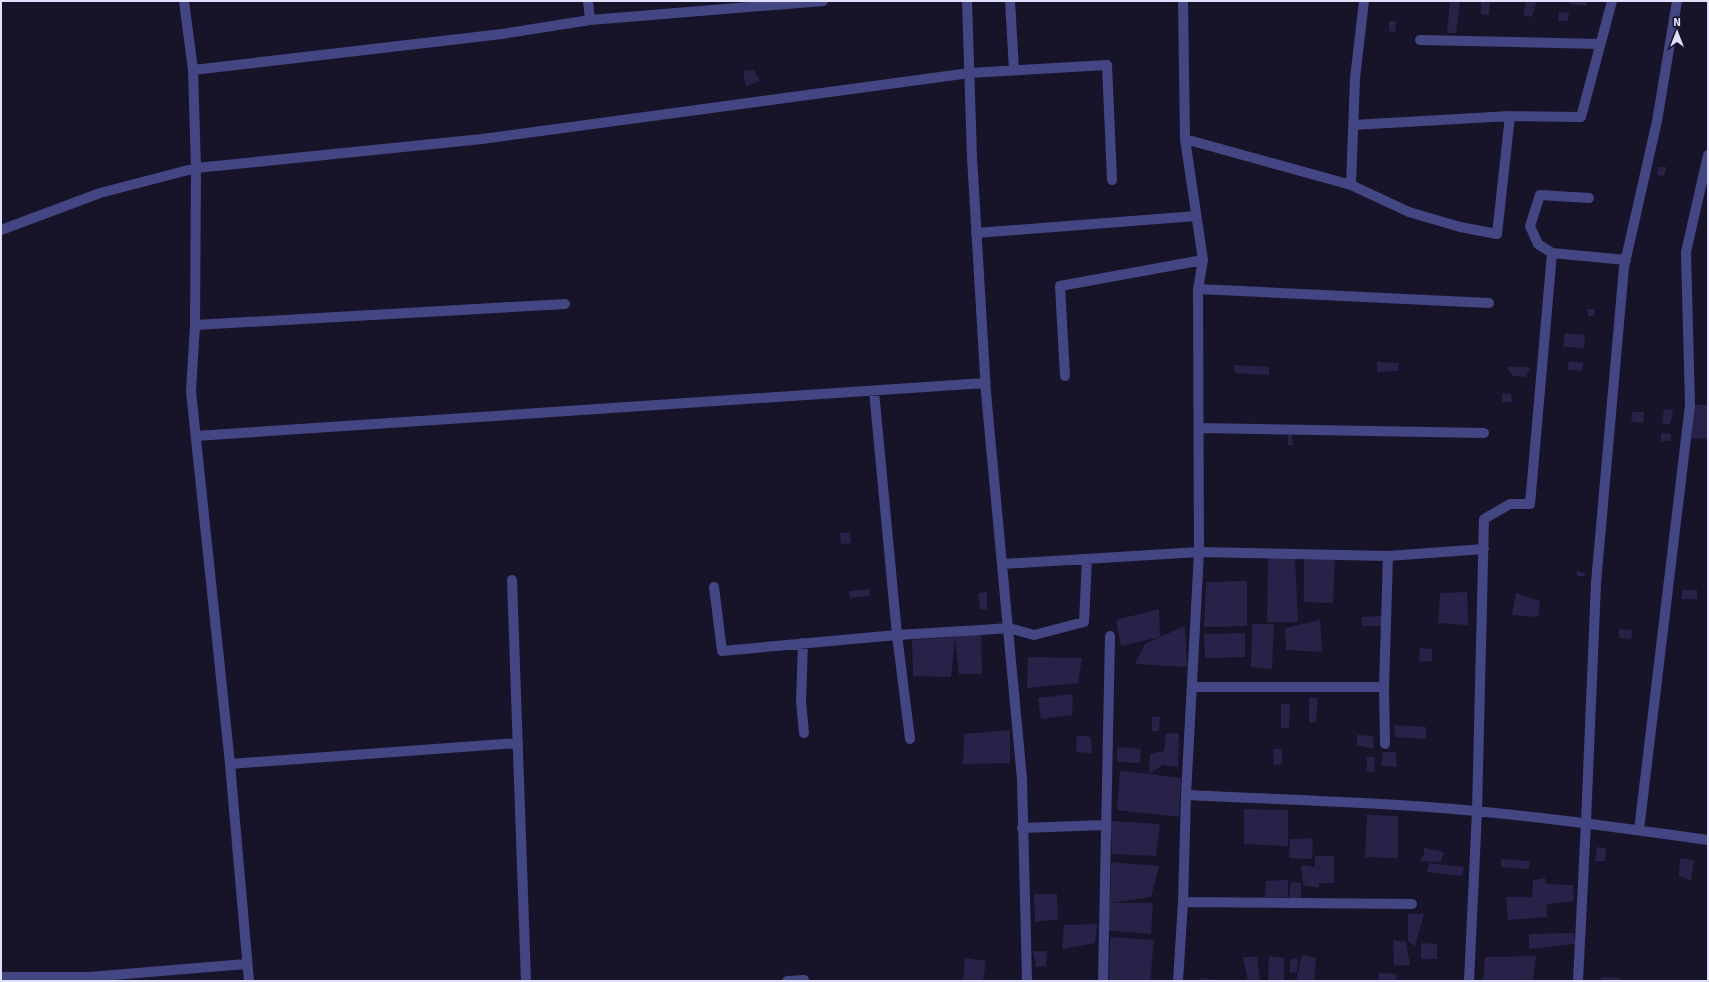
<svg xmlns="http://www.w3.org/2000/svg" width="1709" height="982" font-family="Signika,sans-serif">
<rect width="100%" height="100%" fill="#171429"/>
<path fill="#282248" d="M1450 1H1460L1456 33H1447Z
M1481 1H1490L1489 15 1481 14Z
M1526 1H1537L1532 17 1523 15Z
M1570 1H1587V6L1570 4Z
M1559 12 1569 13 1568 21H1558Z
M1389 21H1396L1395 32 1389 31Z
M754 70 760 81 746 86 743 71Z
M1658 167H1666L1664 176 1657 175Z
M1587 309H1595L1594 316H1588Z
M1565 333 1585 335 1584 348 1563 347Z
M1569 361 1583 363 1582 371 1567 370Z
M1377 362 1399 363 1398 371 1377 372Z
M1234 365 1269 367V375L1235 373Z
M1507 367H1530L1526 377 1513 376Z
M1502 393 1511 394 1512 402H1502Z
M1691 405H1708V438L1692 439Z
M1664 409 1673 410 1670 425 1662 423Z
M1632 412H1644L1643 423 1631 421Z
M1661 433 1671 434V441H1661Z
M1288 435H1292L1293 445H1288Z
M850 532 851 543 841 544 840 533Z
M1335 556 1333 603 1304 602V559Z
M1268 558H1295L1298 622H1267Z
M1577 571 1585 573V576H1577Z
M1247 581V626L1204 627 1206 582Z
M870 589 869 596 850 598 849 591Z
M1682 590H1697V599H1682Z
M987 592V609H980L978 593Z
M1467 592 1468 625 1438 623 1440 593Z
M1516 593 1540 601 1538 617 1512 615Z
M1159 609 1160 637 1185 626 1187 667 1135 664 1145 644 1160 637 1121 646 1116 620Z
M1383 616V626H1362V617Z
M1320 620 1322 652 1286 650 1285 628Z
M1252 624H1274L1272 669 1251 667Z
M1619 629 1633 630 1631 639 1619 638Z
M981 630 982 674H959L955 637 951 677 913 676 912 640 955 637V631Z
M1245 633V657L1205 658 1204 634Z
M1420 648 1432 649V661L1419 662Z
M1028 657 1082 658 1078 683 1027 688Z
M1073 694 1072 715 1041 719 1038 698Z
M1309 698H1318L1316 722 1309 723Z
M1281 704H1290L1289 729 1281 727Z
M1152 717H1160L1159 731H1152Z
M1394 725 1426 727V739L1395 737Z
M1010 730V763L963 764 964 734Z
M1179 733 1178 767 1163 765 1149 774 1181 778 1179 817 1117 810 1120 771 1149 774 1150 754 1164 751 1166 734Z
M1077 735 1091 737 1092 753 1076 752Z
M1357 735 1373 736 1374 749 1357 745Z
M1117 747 1141 749 1140 763 1117 762Z
M1273 749H1282V764L1274 765Z
M1383 752H1396L1397 767 1381 766Z
M1367 757H1375L1374 772 1367 771Z
M1244 809 1288 810V846L1244 844Z
M1367 815 1398 816V858L1365 857Z
M1111 821 1160 824 1156 856 1112 854Z
M1303 838 1313 839 1312 859 1289 858 1290 839H1303Z
M1597 847 1606 848 1605 861H1595Z
M1424 848 1444 852 1441 862 1420 861 1424 854Z
M1315 856H1334V883H1319V888L1303 885 1301 865 1320 868H1327L1315 867Z
M1680 858 1694 860 1691 881 1679 876Z
M1501 859 1529 861V869L1501 867Z
M1111 862 1159 866 1151 897 1110 903Z
M1429 863 1464 867 1462 876 1427 872Z
M1545 878 1546 884 1573 885 1574 901 1554 903 1546 905 1547 917 1508 920 1506 897H1532L1533 880Z
M1288 880V897H1265L1266 881Z
M1291 882 1301 883V903L1289 899Z
M1034 894H1057L1058 919 1035 922Z
M1110 903H1153L1151 934 1104 930Z
M1408 914H1424L1415 946 1408 941Z
M1097 924 1095 943 1062 949 1064 925Z
M1574 933 1575 944 1529 949V934Z
M1110 937 1154 940 1150 981H1109Z
M1393 940 1406 942 1410 965 1394 966Z
M1421 943 1437 944V959H1421Z
M1033 951H1047L1046 966 1036 967Z
M1302 955 1316 958 1314 981H1296Z
M1269 956 1284 958V981H1268Z
M1536 956 1533 981H1483L1485 957Z
M1243 957H1257L1260 981H1248Z
M965 958 986 961 983 981H963Z
M1294 958 1298 960 1297 972 1290 973V960Z
M1379 973 1397 974 1396 981H1378Z
M1601 977 1620 978V981H1601Z
M1201 978 1219 980 1218 981H1200Z"/>
<g fill="none" stroke-linecap="round" stroke-linejoin="round">
<path stroke="#444583" stroke-width="10" d="M184 1 193 70 196 168 195 325 191 391 230 764 249 981
M588 1 590 20
M967 1 972 157 986 393 1022 779 1027 981
M1010 1 1014 70
M1364 1 1355 78 1351 185 1409 212 1460 227 1497 234 1510 116
M1420 40 1600 44
M193 70 502 34 590 20 823 1
M1353 125 1510 116 1581 117 1612 1
M1185 139 1351 185
M1589 198 1540 195 1530 226 1538 244 1552 253 1626 260
M1 230 100 193 196 168 482 139 970 73 1107 65 1112 180
M976 233 1196 216
M1198 289 1489 303
M195 325 565 304
M1065 376 1060 286 1203 260
M874 391 897 635 910 739
M1199 428 1484 433
M196 436 985 383
M1388 556 1484 549
M1002 564 1199 552 1388 556 1384 687H1192
M512 580 526 981
M714 587 722 651 897 635 981 630 1009 628 1034 635 1084 622 1087 559
M803 643 801 702 804 733
M1384 687 1385 744
M230 764 518 743
M1186 795C1267 799 1348 801 1428 807 1522 814 1615 827 1708 840
M1022 828 1106 825
M1639 830 1690 405 1686 252 1708 155
M1183 902 1412 904
M1 977H89L246 964
M787 981 804 980V981
M1103 981 1110 636
M1178 981 1183 902 1186 795 1199 552 1198 289 1203 260 1185 139 1183 1
M1469 981 1477 811 1484 519 1510 504H1530L1552 253
M1578 981 1586 822 1596 583 1624 267 1657 121 1677 1"/>
</g>
<rect width="1709" height="982" fill="none" stroke="#e1e0fc" stroke-width="4"/>
<g transform="translate(1677 32)" stroke="#171429" stroke-width="3" paint-order="stroke">
<path d="M0-3L7 15L0 10L-7 15Z" fill="#e1e0fc"/>
<text y="-6" font-size="11" font-weight="bold" text-anchor="middle" fill="#e1e0fc">N</text>
</g>
</svg>
